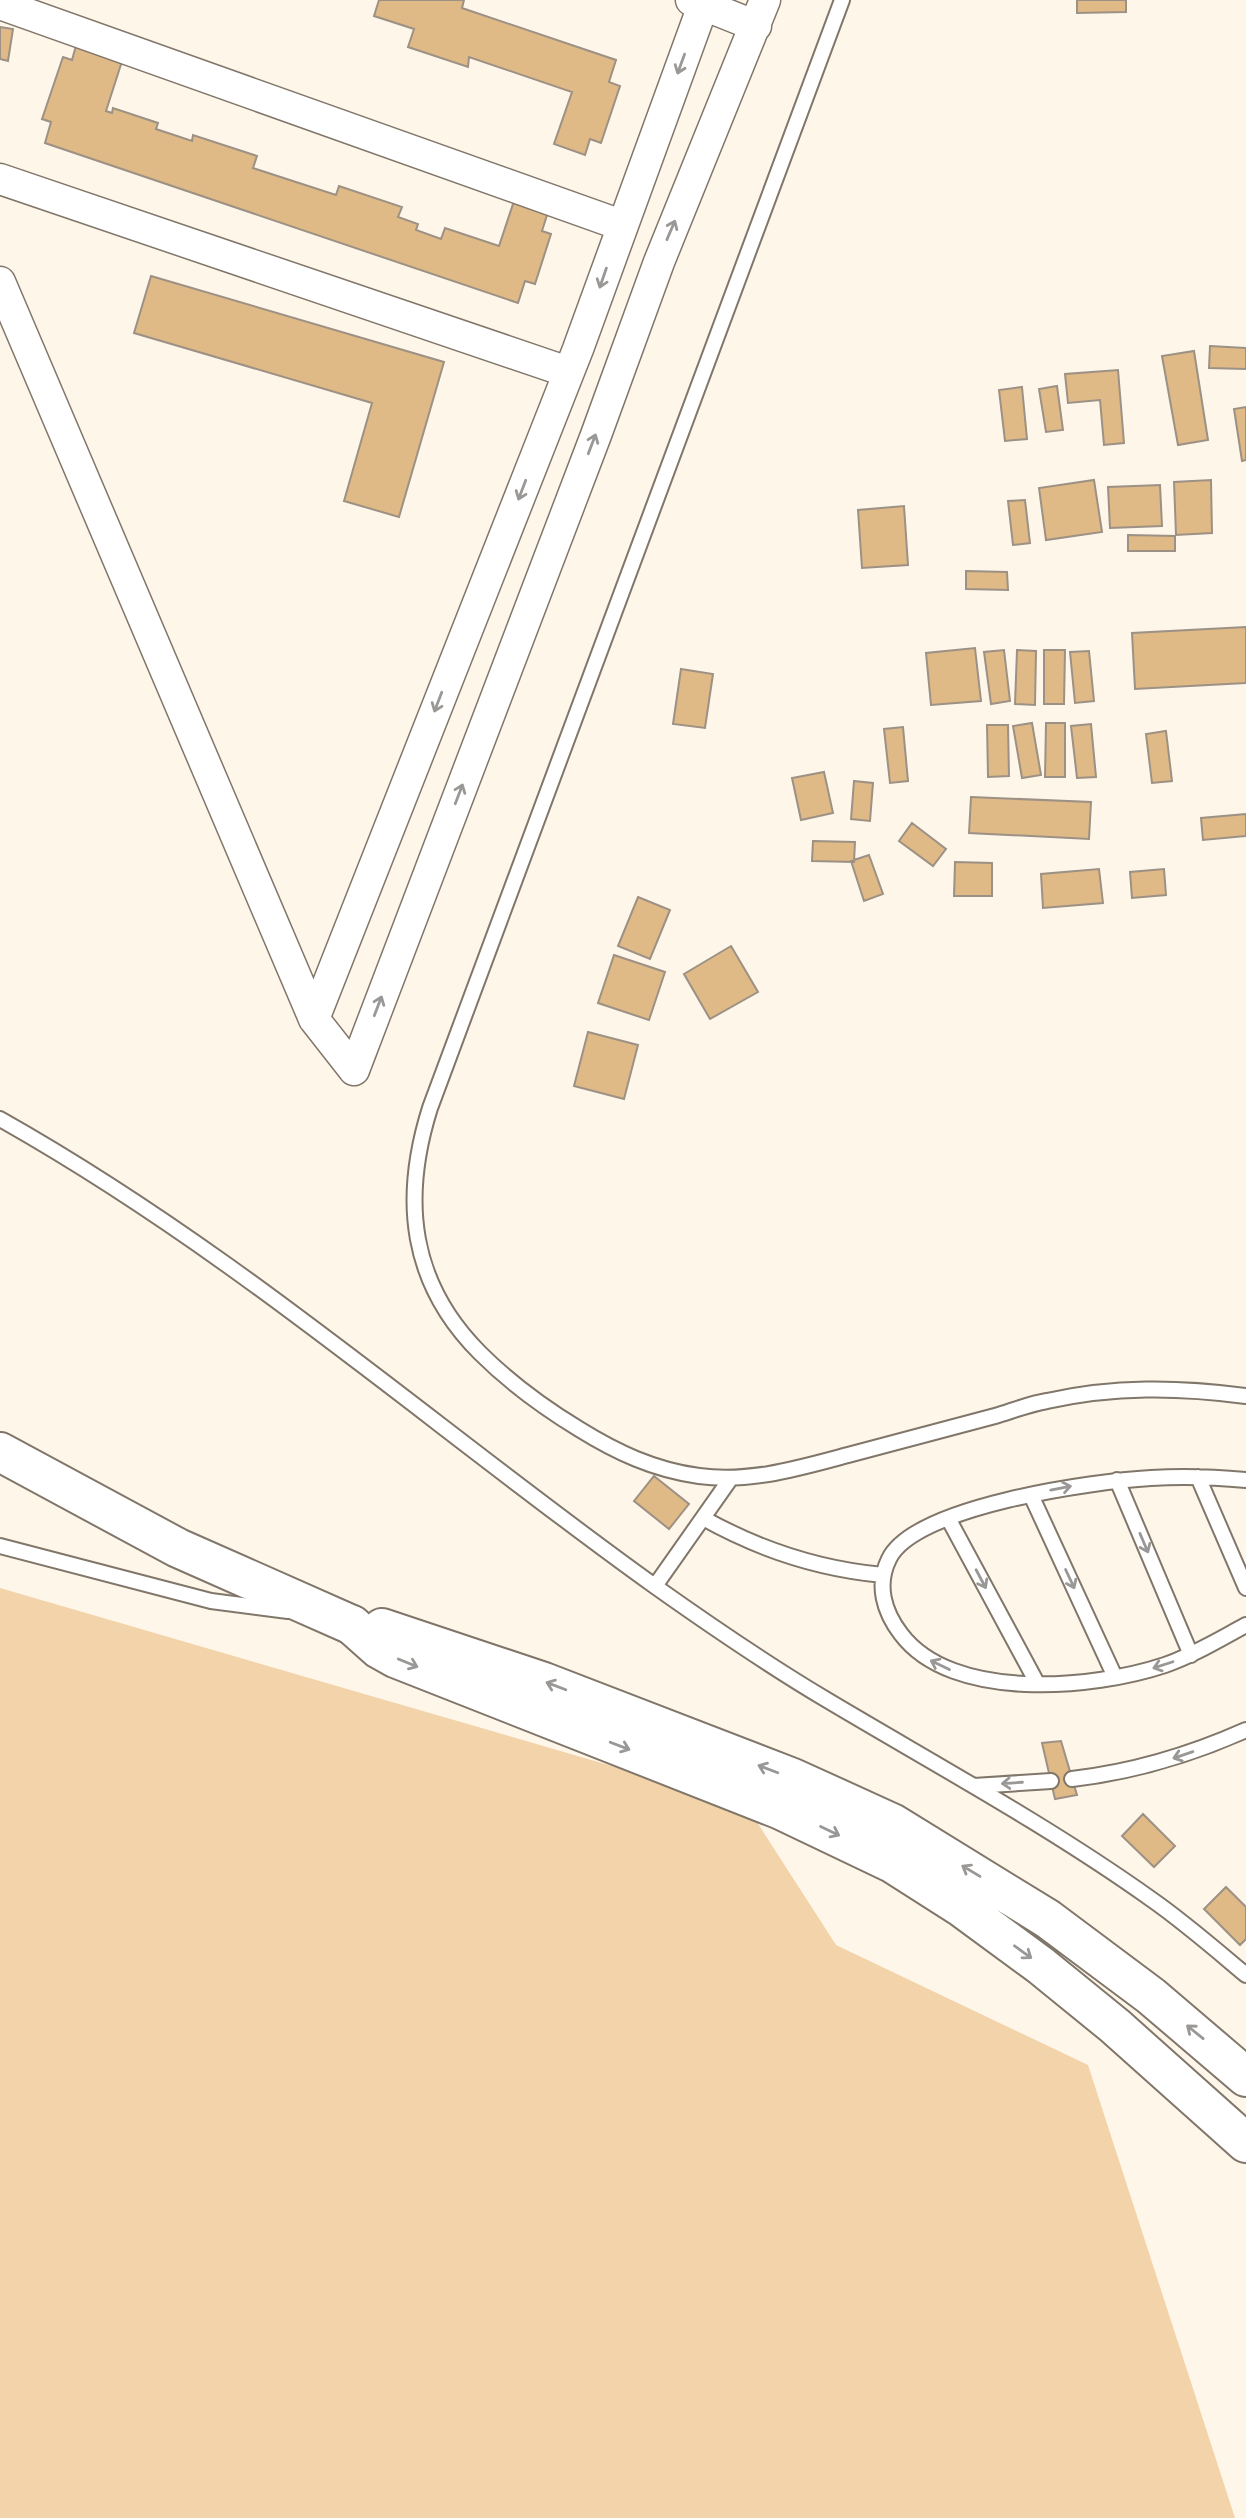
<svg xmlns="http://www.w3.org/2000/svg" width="1246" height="2518" font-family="Mulish,sans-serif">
<rect width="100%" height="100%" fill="#fff6ea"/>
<path fill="#f2d3aa" d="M0 1588 746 1805 836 1945 1088 2065 1235 2518H0Z"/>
<path fill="#dfb986" stroke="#9c9184" stroke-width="2" d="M379 0H464L462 8 616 60 609 82 620 86 601 143 590 139 585 155 554 144 572 92 469 57 468 67 408 47 414 29 374 16Z
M1077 0H1126V12L1077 13Z
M0 27 13 29 8 61 0 59Z
M77 42 123 58 106 111 112 113 113 108 158 123 156 129 192 141 193 135 257 156 253 168 336 195 339 186 402 207 398 217 418 224 416 230 441 239 445 228 499 246 514 201 548 212 542 231 551 234 535 284 525 281 518 303 45 143 51 122 42 119 63 57 72 60Z
M151 276 444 362 399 517 344 501 372 403 134 333Z
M1210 346 1246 348V369L1209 368Z
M1194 351 1208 440 1178 445 1162 356Z
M1118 370 1124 443 1104 445 1100 400 1068 403 1065 374Z
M1057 386 1063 430 1046 432 1039 389Z
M1022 387 1027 439 1005 441 999 390Z
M1246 407V460L1242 461 1234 409Z
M1094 480 1102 532 1046 540 1039 488Z
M1211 480 1212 533 1176 535 1174 482Z
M1160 485 1162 526 1110 528 1108 487Z
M1025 500 1030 543 1013 545 1008 501Z
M904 506 908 565 862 568 858 510Z
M1128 535 1175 536V551H1128Z
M966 571 1007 572 1008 590 966 589Z
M1246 627V683L1135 689 1132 633Z
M975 648 981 701 931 705 926 653Z
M1004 650 1010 701 991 704 984 652Z
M1017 650 1036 651 1035 705 1015 704Z
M1044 650H1065L1064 704H1044Z
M1089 651 1094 701 1075 703 1070 652Z
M681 669 713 674 705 728 673 724Z
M1032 723 1041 775 1022 778 1013 726Z
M1046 723H1065V777H1045Z
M1091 724 1096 777 1077 778 1071 726Z
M987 725H1008L1009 776 988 777Z
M903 727 908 781 890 783 884 729Z
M1166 731 1172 781 1152 783 1146 734Z
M824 772 833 813 801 820 792 778Z
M854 781 873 783 870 821 851 819Z
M971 797 1091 802 1089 839 969 833Z
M1246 814V836L1203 840 1201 818Z
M912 823 946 849 933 866 899 841Z
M813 841 855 842 854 862 812 861Z
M869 855 883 894 864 901 851 861Z
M955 862 992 863V896H954Z
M1099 869 1103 903 1043 908 1041 874Z
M1164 869 1166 895 1132 898 1130 872Z
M638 897 670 910 650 959 618 946Z
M731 946 758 992 710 1019 684 974Z
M614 955 665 972 649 1020 598 1003Z
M588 1032 638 1045 624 1099 574 1086Z
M654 1476 689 1504 669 1529 634 1501Z
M1061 1741 1077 1795 1055 1799 1042 1743Z
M1143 1814 1175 1846 1154 1867 1122 1836Z
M1226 1887 1246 1907V1939L1240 1945 1204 1909Z"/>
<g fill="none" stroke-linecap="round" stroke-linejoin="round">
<g stroke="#807669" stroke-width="18">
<path id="lane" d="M842 0 430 1108C401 1200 410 1283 480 1353 510 1383 543 1407 579 1429 616 1452 654 1470 699 1476 750 1483 799 1468 848 1455 897 1442 946 1429 995 1416 1012 1411 1029 1404 1047 1401 1114 1386 1178 1387 1246 1396
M0 1119C238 1253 435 1429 656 1587 711 1626 768 1665 827 1700 936 1765 1047 1825 1151 1899 1184 1922 1215 1949 1246 1975
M1198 1477 1246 1588
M1117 1480 1191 1655
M1246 1480C1214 1477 1182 1476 1151 1478 1095 1481 914 1506 889 1559 876 1585 884 1612 901 1634 952 1702 1093 1689 1165 1665 1194 1655 1220 1639 1246 1625
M1031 1495 1115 1677
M703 1518C760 1550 817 1569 883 1575
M948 1518 1037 1683
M0 1546 211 1601 288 1611
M655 1586 731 1478
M1072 1779C1133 1772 1190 1755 1246 1730
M974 1786 1051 1781"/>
</g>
<g stroke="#807669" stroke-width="33">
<path id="street" d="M691 0 756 26
M0 4 621 225
M0 179 568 372
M0 282 314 1019
M354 1070 314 1019 578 349 705 0
M354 1070 596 435 659 262 765 0"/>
</g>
<g stroke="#807669" stroke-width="42">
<path id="primary" d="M0 1452 178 1548 352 1625"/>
</g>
<g stroke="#807669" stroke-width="42">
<path id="highway" d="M352 1625 379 1649 395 1658 781 1810 892 1863 961 1907 1040 1965 1115 2026 1246 2143
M382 1628 544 1682 793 1778 892 1823 1048 1919 1151 1996 1246 2077"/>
</g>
<use href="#lane" stroke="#fff" stroke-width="14"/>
<use href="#street" stroke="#fff" stroke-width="30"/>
<use href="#primary" stroke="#fff" stroke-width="38"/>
<use href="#highway" stroke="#fff" stroke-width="38"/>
</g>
<defs><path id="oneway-shaft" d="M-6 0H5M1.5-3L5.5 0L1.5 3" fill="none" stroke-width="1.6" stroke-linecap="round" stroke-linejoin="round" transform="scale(1.75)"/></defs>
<g stroke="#9a9896">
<use href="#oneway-shaft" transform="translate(681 64) rotate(110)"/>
<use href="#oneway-shaft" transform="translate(671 230) rotate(-67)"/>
<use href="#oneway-shaft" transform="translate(603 278) rotate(109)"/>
<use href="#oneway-shaft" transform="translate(592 444) rotate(-69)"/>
<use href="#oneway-shaft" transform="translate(522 490) rotate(111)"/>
<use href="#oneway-shaft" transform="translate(438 702) rotate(111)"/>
<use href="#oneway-shaft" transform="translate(459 794) rotate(-69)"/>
<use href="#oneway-shaft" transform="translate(378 1006) rotate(-69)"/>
<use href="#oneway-shaft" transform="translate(1061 1488) rotate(-11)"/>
<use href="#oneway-shaft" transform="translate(1144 1543) rotate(67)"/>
<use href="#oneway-shaft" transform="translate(981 1579) rotate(62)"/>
<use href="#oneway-shaft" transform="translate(1070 1579) rotate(65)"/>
<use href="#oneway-shaft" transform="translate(408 1663) rotate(22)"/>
<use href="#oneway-shaft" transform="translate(940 1665) rotate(-154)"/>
<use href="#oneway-shaft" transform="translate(1163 1665) rotate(162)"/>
<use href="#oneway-shaft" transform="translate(556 1686) rotate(-159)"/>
<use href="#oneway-shaft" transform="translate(620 1746) rotate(21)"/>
<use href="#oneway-shaft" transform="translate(1183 1755) rotate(161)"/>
<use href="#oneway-shaft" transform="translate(768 1769) rotate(-159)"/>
<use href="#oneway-shaft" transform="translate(1012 1783) rotate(176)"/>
<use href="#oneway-shaft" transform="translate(830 1831) rotate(26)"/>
<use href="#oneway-shaft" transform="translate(971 1871) rotate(-149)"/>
<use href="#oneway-shaft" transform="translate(1023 1952) rotate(36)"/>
<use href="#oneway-shaft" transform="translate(1195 2032) rotate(-141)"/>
</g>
</svg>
